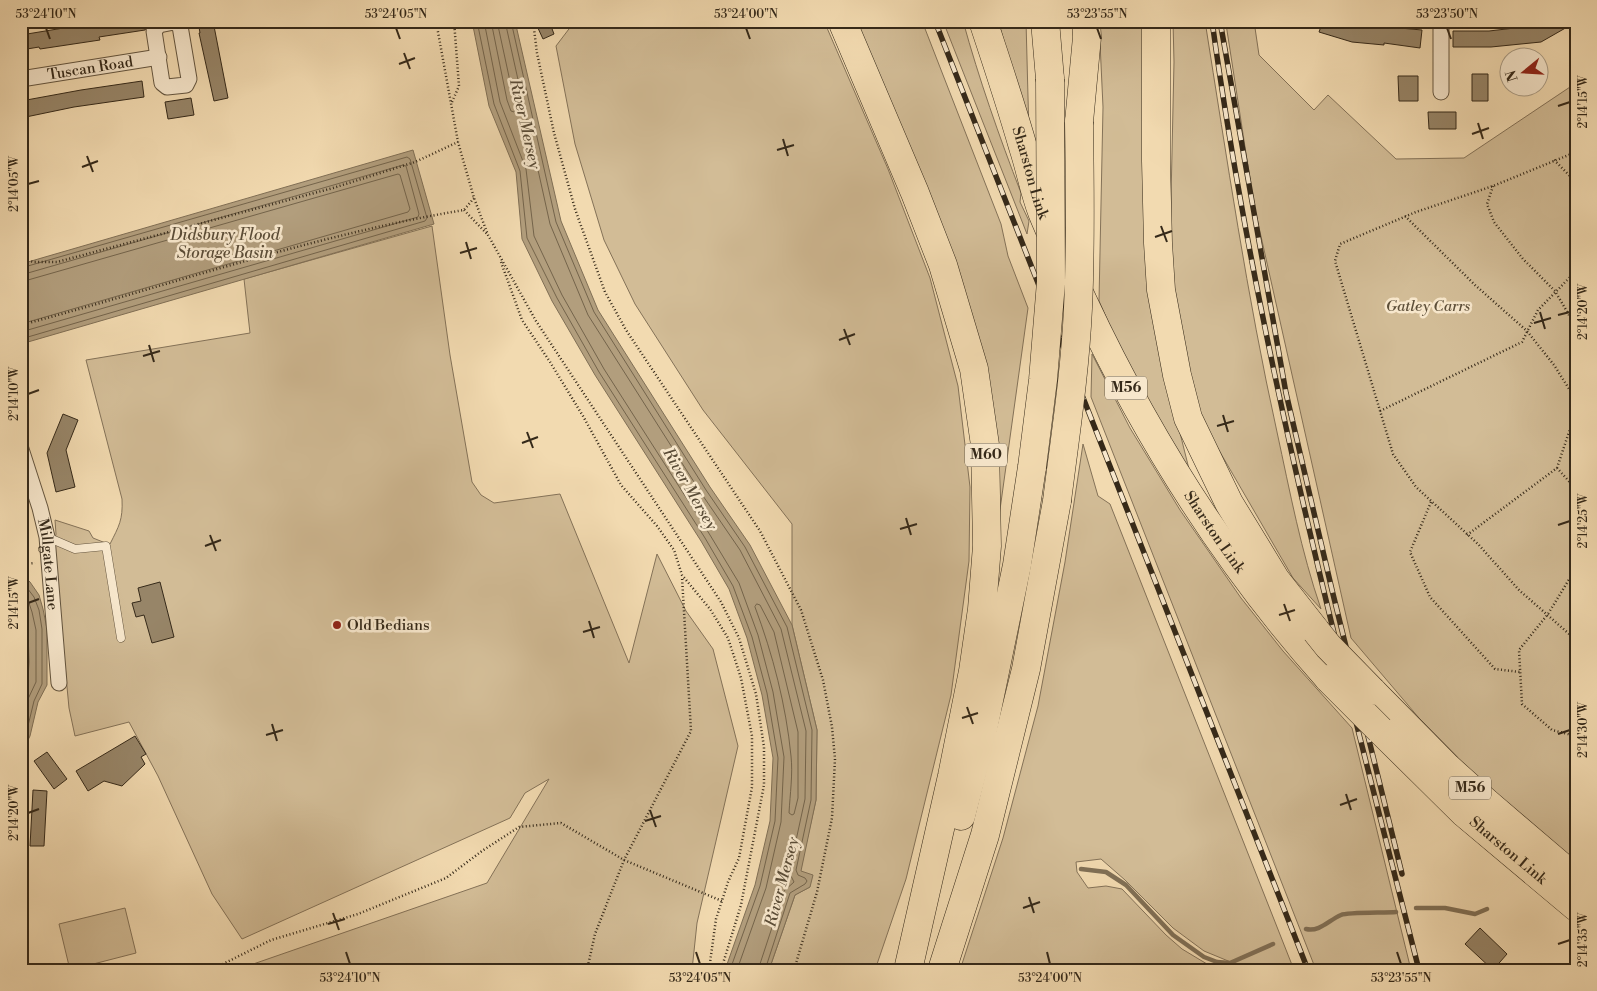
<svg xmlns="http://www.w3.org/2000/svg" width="1597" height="991" font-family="'Libre Bodoni',serif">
<rect width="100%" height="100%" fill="#f2dab0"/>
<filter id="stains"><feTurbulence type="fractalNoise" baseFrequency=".004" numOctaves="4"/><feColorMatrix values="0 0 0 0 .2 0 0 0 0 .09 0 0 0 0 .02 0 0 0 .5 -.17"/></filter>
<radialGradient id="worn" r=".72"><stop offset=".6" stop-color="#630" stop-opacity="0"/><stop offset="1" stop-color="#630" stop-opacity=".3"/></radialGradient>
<path fill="#d2bc96" stroke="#847258" d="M575 21H824L888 169 930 278 958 386 970 487 969 561 951 695 906 879 875 970H769L795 895 810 887 800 871 816 800 817 730 792 625V524L703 410 635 304 604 240 575 144 556 46Z
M851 21H922L1001 224 1008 256 1028 308 993 560 992 429Z
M943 21H963C979 79 999 136 1021 193L1020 202 1029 221 1027 234Z
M999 21H1026L1029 135 999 23Z
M1099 21H1146L1166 377 1192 481 1128 367 1099 301 1103 107Z
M1173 21H1205C1227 159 1247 296 1277 432 1290 492 1301 551 1321 609L1293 578 1202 421 1175 327 1170 244 1174 62Z
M1246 21H1254L1259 55 1314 110 1328 95 1396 159 1464 158 1576 83V862L1474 774 1419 718 1351 638 1254 205 1226 24Z
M432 226 450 355 472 482 481 495 494 503 560 494 629 663 657 554 686 611 713 649 738 746 697 923 692 970H236L487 883 549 779 525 793 510 818 242 939 212 894 158 776 129 722 75 736 69 708 55 560 52 559 56 534 55 520 89 531 93 538 108 544H110C119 526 123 520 122 499L86 360 250 333 244 279Z
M1092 354 1130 428 1180 510 1241 598 1283 651 1352 728 1411 970H1316L1091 397Z
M1083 444 1098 496 1110 504 1294 970H1250L1204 951 1173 928 1125 880 1101 859 1076 862 1077 872 1088 888 1106 886 1122 889 1166 935 1182 949 1217 970H960L1003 838 1038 706 1065 562Z
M125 908 136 953 70 970 59 924Z"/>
<path fill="#b29e7d" stroke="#806f55" d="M472 21H515L561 221 598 310 710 487 750 545 792 625 817 730 816 800 801 871 813 875 810 887 795 895 769 970H725L755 885 770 821 773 758 762 695 747 638 729 589 701 541 595 375 552 301 522 239 516 172 489 106Z
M413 150 434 224 21 344V264Z
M21 573 30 582 39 595 43 609 47 629V685L38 702 30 736 26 744 21 745Z"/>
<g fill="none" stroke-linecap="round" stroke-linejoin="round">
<path stroke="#74644b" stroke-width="1" d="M477 21 494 104 520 171 527 238 557 298 599 372 705 538 733 586 752 637 767 693 778 758 775 821 760 886 730 970
M484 21 500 102 526 169 534 236 562 295 604 369 710 535 739 583 758 635 773 692 784 757 781 822 766 888 737 970
M491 21 507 100 511 111 514 112 516 109 497 21
M505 21 550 224 588 315 701 493 740 550 781 629 806 731 805 799 790 868V874L794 882 784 891 758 970
M511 21 556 222 594 312 706 490 745 547 787 627 812 730 811 800 796 870 798 875 805 878 807 881 805 884 790 893 765 970
M21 268 407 157 410 159 427 218 425 221 21 339
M21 275 403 165 406 166 419 214 418 217 21 332
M21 282 398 174 400 175 410 209 408 212 21 324
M21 580 34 597 39 610 42 629V684L34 701 26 734 21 740
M21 588 28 600 32 612 36 630V682L28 699 21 725
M21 603 28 630 29 662 28 680 21 695
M757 604 760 605 774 632 798 732V798L794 814 792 815 789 813C790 794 793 774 791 756 786 705 773 655 755 607Z"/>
<path stroke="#806f55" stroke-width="4.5" d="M1081 869 1106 872 1126 885 1173 935 1204 957 1217 962 1230 963 1273 944
M1416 908H1445L1475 914 1487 909
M1306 929C1320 932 1329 920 1341 915 1348 912 1385 913 1396 912"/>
</g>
<path fill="#978568" stroke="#352919" d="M106 21H150L145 30 99 37 100 40 40 49 39 47 21 50V35Z
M198 21H213L228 98 214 101 199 33H200Z
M547 21H549L554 34 543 39 537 26Z
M1323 21H1345L1355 24 1422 30 1420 48 1384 43V45L1352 42 1319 32Z
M1540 21 1576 22 1541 42 1491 47H1453V31H1489L1532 26Z
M1472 74H1488V101H1472Z
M1398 76H1418V101H1399Z
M142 81 144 97 74 107 21 118V101L81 90Z
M191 98 194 115 168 119 165 102Z
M1428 112H1456V129H1429Z
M63 414 78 420 66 450 75 487 56 492 47 453Z
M160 582 174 637 152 643 144 615 136 617 132 603 141 601 138 588Z
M135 736 146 754 141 757 145 764 122 786 104 781 88 791 76 771Z
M47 752 67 779 54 789 34 761Z
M33 790 47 791 44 846H30Z
M1480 928 1507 954 1493 970 1465 944Z"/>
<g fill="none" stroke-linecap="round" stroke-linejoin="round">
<g stroke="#64553f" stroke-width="9">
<path id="lane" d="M47 537 75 549 106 546 121 638"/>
</g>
<g stroke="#64553f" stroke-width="17">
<g id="street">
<path d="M174 22 180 26 189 79 186 85 167 87 162 83 154 31 159 25Z"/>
<path id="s1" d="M21 79 159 57"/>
<path d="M1441 92V21"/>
<path id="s2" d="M21 449 40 508 47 537 59 683"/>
</g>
</g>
<g stroke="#352919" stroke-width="29">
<g id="highway">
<path d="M842 21 915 193 943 265 974 369 985 445 987 546 982 609 973 671 952 776 908 970"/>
<path id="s3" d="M983 21C997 63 1011 105 1023 147 1030 168 1034 191 1042 212 1054 242 1069 272 1083 301 1147 438 1228 566 1329 679"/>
<path d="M1045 21 1050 79"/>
<path d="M1156 21V161L1158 243 1161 290 1177 375 1188 418 1229 503 1276 580 1316 631"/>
<path d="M1079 122 1087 37 1086 21"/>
<path d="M1372 691 1448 768 1487 803 1576 879"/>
<path id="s4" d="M1380 730 1464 813 1576 907"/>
<path d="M961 816 981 739 1017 565 1032 467"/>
<path d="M942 970 985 835 1026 669 1057 501"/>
</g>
</g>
<path stroke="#352919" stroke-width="2.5" stroke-dasharray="1 2.5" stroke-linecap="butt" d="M436 21 458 142 474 198 488 235 536 321 721 602 739 638 756 694 764 747V785L741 905 721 970
M533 21 537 53 554 133 575 209 605 292 626 330 760 531 801 610 823 680 832 727 835 759 832 818 817 892 794 970
M452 102 459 86 454 21
M1576 152 1493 186 1416 212 1340 244 1335 261 1393 454 1416 487 1478 544 1519 590 1576 640
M1554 160 1576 182
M1493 186 1487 204 1494 222 1523 259 1555 291 1576 327
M464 210 487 234
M1405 216 1475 285 1527 331 1554 365 1576 400
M21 259 34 262H57L333 188 415 162 458 142
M501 262 522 320 550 362 583 416 621 485 657 526 674 550 682 575 710 609 728 638 741 678 752 736V787L739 858 728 882 716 919 709 970
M21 325C168 286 313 235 464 210L474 198
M1380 411 1522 342 1538 310 1576 271
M1557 468 1576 411
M1431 502 1410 552 1430 597 1495 669 1520 672
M1467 535 1557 468 1576 489
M21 564 35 563
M1576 568 1548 614 1519 650 1522 704 1552 730 1576 736
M206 970 221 965 271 940 358 914 446 878 482 851 519 827 561 823 624 860 722 901
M587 970 595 934 624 860 691 731 682 577"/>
<use href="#lane" stroke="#f7e7cc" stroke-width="8"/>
<use href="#street" stroke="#f7e7cc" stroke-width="15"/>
<use href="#highway" stroke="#f2dab0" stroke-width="28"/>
<g stroke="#352919" stroke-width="5.5">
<path id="rail" d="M935 21 1308 970
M1212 21C1256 342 1339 656 1419 970
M1220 21 1286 393 1332 590 1402 874"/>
</g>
<use href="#rail" stroke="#f7e7cc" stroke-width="4" stroke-dasharray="11" stroke-linecap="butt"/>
<g stroke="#352919" stroke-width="29" stroke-linecap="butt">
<path id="highway-bridge" d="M1032 467 1043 380 1051 282 1050 79
M1057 501C1065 437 1075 373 1078 308 1081 246 1080 184 1079 122
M1316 631 1328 646 1372 691
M1329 679 1380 730"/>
</g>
<use href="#highway-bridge" stroke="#f2dab0" stroke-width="28"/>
</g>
<path fill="none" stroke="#352919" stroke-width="2" d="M46 28 50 39M396 28 400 39M746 28 750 39M1097 28 1101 39M1447 28 1451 39M404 53 410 69M399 64 415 58M1558 106 1570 102M1478 123 1483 139M1472 134 1489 128M783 139 788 156M777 150 794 145M87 156 93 172M82 167 98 161M28 184 39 181M1161 226 1167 242M1155 237 1172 231M466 242 471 259M460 253 477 248M1540 312 1545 329M1558 315 1570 312M1534 323 1551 318M844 329 850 345M839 340 855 334M149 345 154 362M143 356 160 351M28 394 39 390M1223 415 1228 432M1217 426 1234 421M527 432 533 448M522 443 538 437M906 518 911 535M1558 525 1570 521M900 529 917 524M210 535 216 551M205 546 221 540M28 603 39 599M1284 604 1290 621M1279 615 1295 610M589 621 594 638M583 632 600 627M967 707 973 724M962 718 978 713M272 724 277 741M1558 734 1570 730M266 735 283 730M1346 794 1351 810M1340 805 1357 799M650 810 656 827M28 813 39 809M645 821 661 816M1029 897 1034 913M1023 908 1040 902M333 913 339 930M328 924 345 919M1558 944 1570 940M346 952 350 964M696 952 700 964M1047 952 1050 964M1397 952 1401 964"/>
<circle fill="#8f2418" stroke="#f7e7cc" stroke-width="2" cx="337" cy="625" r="5"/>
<g text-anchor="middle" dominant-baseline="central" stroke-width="5" stroke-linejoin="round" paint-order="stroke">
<g fill="#f7e7cc" stroke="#6f624f" stroke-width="1">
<rect x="1105" y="376.5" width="42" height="23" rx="4"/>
<rect x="965" y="443.5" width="42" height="23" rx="4"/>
<rect x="1449" y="776.5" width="42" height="23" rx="4"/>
</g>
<g font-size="14" font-weight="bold" fill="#352919">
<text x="1126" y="388">M56</text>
<text x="986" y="455">M60</text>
<text x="1470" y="788">M56</text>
</g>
<g font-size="15" fill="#352919" stroke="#f7e7cc">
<text stroke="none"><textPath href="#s1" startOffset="70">Tuscan Road</textPath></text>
<text stroke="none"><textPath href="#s3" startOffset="159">Sharston Link</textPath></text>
<text stroke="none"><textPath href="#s3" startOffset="564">Sharston Link</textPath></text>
<text stroke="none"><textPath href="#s2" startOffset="119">Millgate Lane</textPath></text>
<text stroke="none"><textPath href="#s4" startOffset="176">Sharston Link</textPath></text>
</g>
<g font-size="15" font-style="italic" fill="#5c4e38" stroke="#f7e7cc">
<text x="1428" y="306">Gatley Carrs</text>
</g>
<g font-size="15" fill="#352919" stroke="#f7e7cc" text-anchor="start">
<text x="347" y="625">Old Bedians</text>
</g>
<g font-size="16" font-style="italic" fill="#5a4c37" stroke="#f7e7cc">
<text transform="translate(525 124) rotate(77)">River Mersey</text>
<text x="225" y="235">Didsbury Flood<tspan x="225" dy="18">Storage Basin</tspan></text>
<text transform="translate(690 489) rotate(60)">River Mersey</text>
<text transform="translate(782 882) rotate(-75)">River Mersey</text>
</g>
</g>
<rect width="1597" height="991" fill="none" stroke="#f2dab0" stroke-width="55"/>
<g transform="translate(1524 72) rotate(252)"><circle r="24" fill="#f7e7cc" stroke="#a99b84"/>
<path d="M0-4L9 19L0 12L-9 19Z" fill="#8f2418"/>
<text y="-8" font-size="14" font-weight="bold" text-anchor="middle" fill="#352919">N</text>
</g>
<rect x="28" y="28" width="1542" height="936" fill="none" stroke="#352919" stroke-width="2"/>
<g font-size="12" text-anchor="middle" fill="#352919">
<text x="46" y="18">53°24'10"N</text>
<text x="396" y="18">53°24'05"N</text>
<text x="746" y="18">53°24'00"N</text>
<text x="1097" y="18">53°23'55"N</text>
<text x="1447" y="18">53°23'50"N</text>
<text transform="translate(1583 102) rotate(-90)" y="4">2°14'15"W</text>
<text transform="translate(14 184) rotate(-90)" y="4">2°14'05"W</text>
<text transform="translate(1583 312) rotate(-90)" y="4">2°14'20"W</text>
<text transform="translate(14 394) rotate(-90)" y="4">2°14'10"W</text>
<text transform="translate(1583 521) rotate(-90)" y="4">2°14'25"W</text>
<text transform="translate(14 603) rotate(-90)" y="4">2°14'15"W</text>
<text transform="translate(1583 730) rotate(-90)" y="4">2°14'30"W</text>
<text transform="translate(14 813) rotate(-90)" y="4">2°14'20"W</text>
<text transform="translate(1583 940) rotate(-90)" y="4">2°14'35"W</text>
<text x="350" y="982">53°24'10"N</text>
<text x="700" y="982">53°24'05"N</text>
<text x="1050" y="982">53°24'00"N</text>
<text x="1401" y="982">53°23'55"N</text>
</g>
<rect width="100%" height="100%" filter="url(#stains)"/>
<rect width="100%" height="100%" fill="url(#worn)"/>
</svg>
